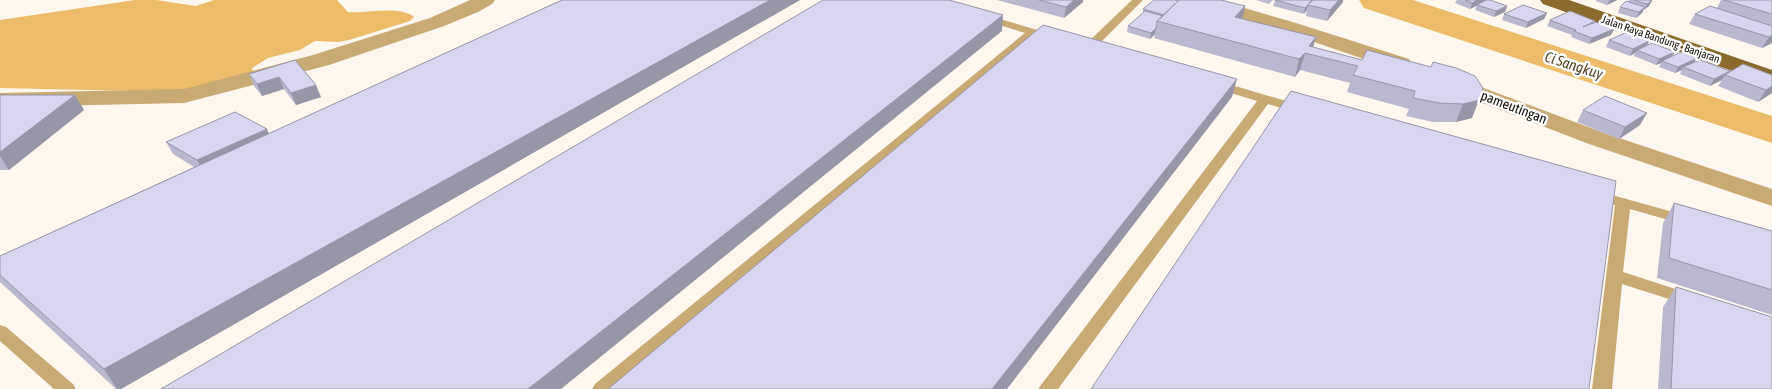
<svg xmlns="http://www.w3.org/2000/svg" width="1772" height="389" font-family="'Asap Condensed',sans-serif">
<rect width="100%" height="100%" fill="#fdf7ee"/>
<path fill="#edbc6a" d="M135 0H156L196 6 214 0H337L348 12C367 14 399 5 414 17L410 21 349 40 338 42 315 41 300 50 268 58 252 68 253 72 178 92 0 88V20Z"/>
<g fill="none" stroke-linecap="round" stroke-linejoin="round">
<path fill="#edbc6a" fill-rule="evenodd" d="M1359 0H1413L1772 116V143L1364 8Z"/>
<path fill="#c9a974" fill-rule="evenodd" d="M1132 0H1143L1093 50C1087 51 1077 49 1073 44L1075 41 1087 43Z
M983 14 1044 32 1046 34 1040 37 1035 36 615 389H592L595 384 1025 33 979 19 977 17Z
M1215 80 1306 107 1308 110 1301 114 1268 104 1058 389H1038L1257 101 1211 87 1209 84Z
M1594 190 1691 217 1694 220 1691 223 1686 225 1630 209 1623 272 1697 296 1700 300 1697 304 1691 306 1622 284 1612 389H1592L1615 205 1589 197 1587 194 1589 191Z
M0 325 6 327 73 384 76 389H54L0 341Z"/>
<path fill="#c9a974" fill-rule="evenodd" d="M470 0H495L492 4 478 12 444 26 329 65 184 103 0 107V93L184 89 313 55 430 18Z
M1185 0H1217L1296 23 1409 59 1412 64 1409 69 1401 71 1393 69 1282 31 1188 4Z
M1446 74 1607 134 1772 189V206L1589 144 1438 86 1434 81 1438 76Z"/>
<path fill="#8c6a2d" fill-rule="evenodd" d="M1540 0H1569L1772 70V85L1543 4Z"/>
</g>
<path fill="#bab8ce" d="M562 0H800L121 389H116L0 282V256L194 167 173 154 166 142 269 134Z
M997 0H1083V2L1064 18Z
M1256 0H1273L1269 4Z
M1275 0H1343V2L1327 21 1306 16 1307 10 1304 14 1273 6Z
M1457 0H1490L1507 6 1505 12 1494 17 1475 10 1477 5 1470 9 1455 3Z
M1596 0H1617L1607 5 1596 1Z
M1629 0H1650L1652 1 1649 6 1643 10 1642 13 1636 18 1618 13 1620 7 1628 2Z
M1721 0H1772V43L1762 48 1689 24 1695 14 1717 8Z
M1178 1 1245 6 1242 19 1316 37 1313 47 1362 60 1431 67 1456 68 1472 118 1456 122H1433L1406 116 1409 109 1347 92 1350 83 1300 70 1295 77 1154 38 1155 34 1150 39 1127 32 1128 26 1143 13V9Z
M1547 13 1544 19 1526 28 1502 20 1504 14Z
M1550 20 1595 21 1594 22 1614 29 1611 35 1589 44 1571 37 1572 35 1547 26Z
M1609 40 1649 41 1647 46 1672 56 1730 71 1772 93 1758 102 1718 86 1722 80 1710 86 1680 74 1682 70 1675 73 1659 67 1661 63 1656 65 1634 56 1635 53 1630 56 1606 47Z
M295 60 321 97 296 105 284 89 262 96 254 86 249 74Z
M0 95H75L84 110 9 170H0Z
M1583 110 1640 125 1619 139 1577 122Z
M1674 203 1772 231V315L1657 278 1663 223Z
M1676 287 1772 389H1658L1663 307Z"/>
<path fill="#9796a7" d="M770 0H800L121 389H117L104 369Z
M1074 0H1083V2L1064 18 1066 7Z
M1339 0H1343V2L1327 21 1330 10Z
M1478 0H1489L1470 9 1472 3Z
M1610 0H1617L1607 5Z
M1652 1 1649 6 1644 10 1647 4Z
M1308 5 1307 10 1304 14 1305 8Z
M1245 6 1242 22 1235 17Z
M1507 6 1505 12 1494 17 1496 11Z
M1645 7 1642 13 1636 18 1639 12Z
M1547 13 1544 19 1526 28 1528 22Z
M1003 15 1002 31 561 389H528Z
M1156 28 1155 34 1150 39 1151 33Z
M1614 29 1611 35 1589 44 1592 38Z
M1772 35V43L1762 48 1769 37Z
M1316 37 1311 54 1309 46Z
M1649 41 1646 48 1637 50 1635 53 1630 56 1633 49Z
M1675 52 1671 58 1662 61 1661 63 1656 65 1659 59Z
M1305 53 1300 70 1295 77 1299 59Z
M1697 58 1693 64 1683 67 1682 70 1675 73 1678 67Z
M1730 71 1725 75 1722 80 1710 86 1714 79Z
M279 77 284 89 262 96 257 84Z
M1237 79 1232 97 1007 389H992Z
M316 85 321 97 296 105 291 93Z
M1772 86V93L1758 102 1766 90Z
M75 95 84 110 9 170 0 156V152Z
M1479 100 1472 118 1456 122 1463 104Z
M1647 113 1640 125 1619 139 1625 127Z
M267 129 272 141 204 173 197 160Z"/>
<path fill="#d8d6ef" stroke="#9796a7" d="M562 0H770L104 369 0 275V256Z
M823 0H949L1003 15 528 389H161Z
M1039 0H1074L1066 7Z
M1154 0H1175L1178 1 1164 15 1143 9Z
M1179 0H1221L1245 6 1235 17 1316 37 1309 46 1362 60 1367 50 1431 67 1433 62 1456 68 1475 76 1483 88 1479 100 1463 104 1440 103 1413 98 1415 91 1353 75 1358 66 1305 53 1299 59 1157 21Z
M1275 0H1312L1305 8Z
M1313 0H1339L1330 10 1308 5Z
M1465 0H1478L1472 3Z
M1486 0H1490L1507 6 1496 11 1477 5Z
M1634 0H1650L1652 1 1647 4Z
M1724 0H1772V14Z
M1626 1 1645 7 1639 12 1620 7Z
M1523 5 1547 13 1528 22 1504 14Z
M1710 6 1772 26V35L1769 37 1695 14Z
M1145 11 1163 16 1157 21 1156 28 1151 33 1128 26Z
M1570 11 1595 21 1583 27 1596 22 1614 29 1592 38 1574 31 1576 30 1550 20Z
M1043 25 1237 79 992 389H608Z
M1625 33 1649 41 1633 49 1609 40Z
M1652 43 1675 52 1659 59 1637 50Z
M1681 52 1697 58 1678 67 1662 61Z
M295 60 316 85 291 93 279 77 257 84 249 74Z
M1700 60 1730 71 1714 79 1683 67Z
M1743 64 1772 75V86L1766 90 1725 75Z
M1291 91 1616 181 1589 389H1091Z
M0 95H75L0 152Z
M1605 96 1647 113 1625 127 1583 110Z
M235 112 267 129 197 160 166 142Z
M1674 203 1772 231V290L1669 258Z
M1676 287 1772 317V389H1671Z"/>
<g text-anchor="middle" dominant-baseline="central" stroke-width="5" stroke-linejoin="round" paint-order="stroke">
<g font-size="11" fill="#110d06" stroke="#fff">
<text transform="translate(1661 39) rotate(19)">Jalan Raya Bandung - Banjaran</text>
</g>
<g font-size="14" fill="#110d06" stroke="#fff">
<text transform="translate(1514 107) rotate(21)">pameutingan</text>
</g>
<g font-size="15" font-style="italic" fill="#594522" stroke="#fff">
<text transform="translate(1574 65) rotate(18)">Ci Sangkuy</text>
</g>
</g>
</svg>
